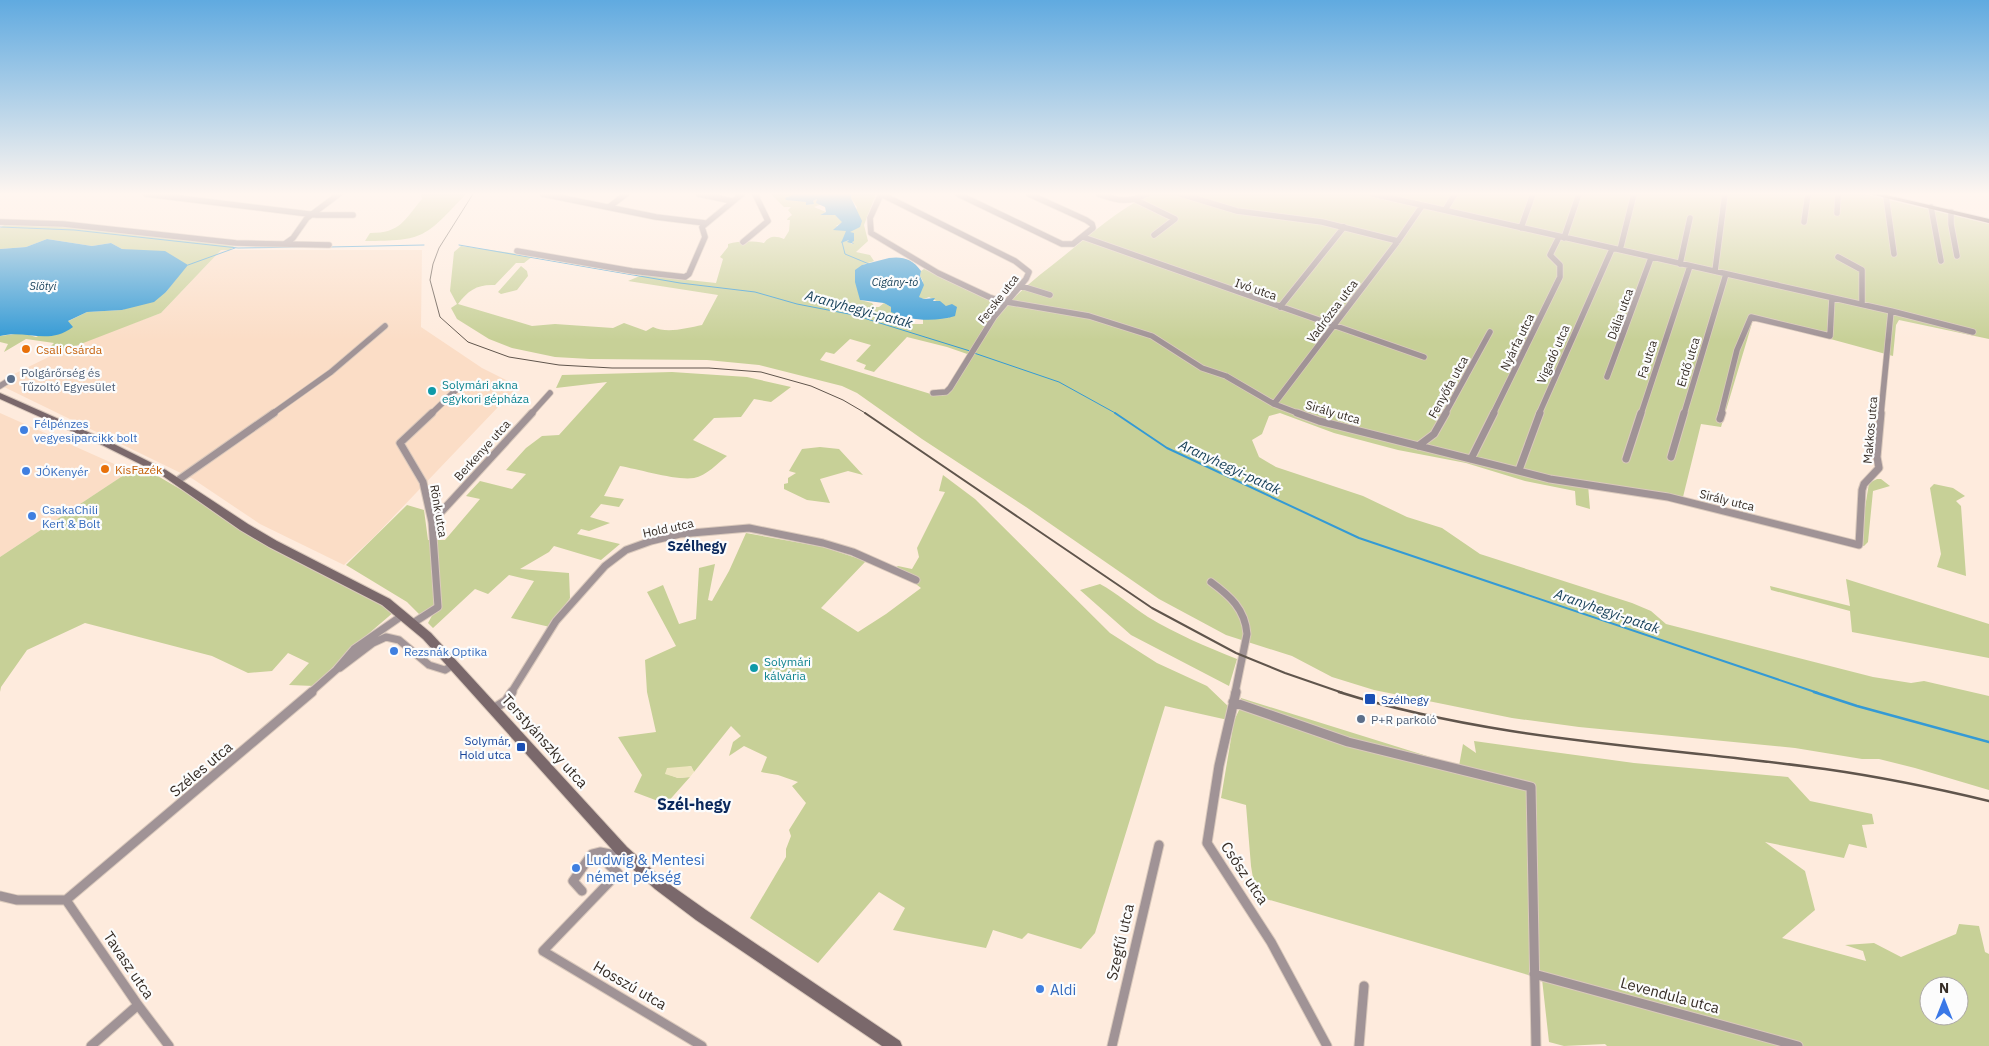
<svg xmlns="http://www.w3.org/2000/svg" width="1989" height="1046" font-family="'IBM Plex Sans',sans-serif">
<rect width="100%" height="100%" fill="#feebdd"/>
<path fill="#fbddc6" d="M221 250H422L421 327 482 368 518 386 374 537 344 565 260 524 193 479 0 385V383L16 373 67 348 161 313Z
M0 413 130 471 0 557Z"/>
<path fill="#c7d097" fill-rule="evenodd" d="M421 194H466C425 237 425 241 365 241L370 233C401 233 404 220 422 199Z
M771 194H795L786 198 806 202V205L814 204 812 201 818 199 822 204 814 207 826 212 820 215H835L843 222 836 226 847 231 842 242 850 240 851 244H853L848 232 857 207 851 198V194H876L864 225 868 241 856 252 870 255 874 261 862 265 860 300 872 303 875 307H879L884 303 891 307 898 315 910 318 908 324H923V319L949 318 946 306 929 297 924 299 918 297 923 281 920 276 921 271 924 269 967 290 1009 303C1026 285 1045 271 1065 255 1092 233 1118 210 1150 194H1864L1989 224V339L1899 320 1896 325 1893 356 1757 319 1753 320 1721 427 1701 424 1682 501 1588 485 1590 509 1576 505 1575 491 1525 481 1466 463 1398 450 1334 433 1280 413 1269 416 1262 434 1252 440 1259 457 1276 467 1363 496 1407 517 1442 528 1480 554 1632 603 1651 611 1666 624 1873 677 1911 683 1924 681 1989 696V790L1915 768 1879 759H1862L1795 748 1579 727 1512 718 1374 690 1332 677 1292 656 1226 635 1159 599 1026 507 922 439 857 393 842 386 759 365 707 360 590 359 555 357 512 348 489 339 457 319 451 308 457 304 450 291 454 252 461 246 533 256 524 263H516L495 285C478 284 468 290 458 304L532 326 555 324 613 328 624 323 646 331 653 327C667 334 687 328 702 325L718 295 628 281 642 275 716 283 723 259 720 257 728 247V244C739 241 753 241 764 243 770 235 776 236 784 239L789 231 790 220H787L788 218 792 215 788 210 791 207H784ZM907 337 947 347 973 356 949 393 934 395 820 360 826 352 834 354 850 339 871 345 856 361 866 365 864 369 874 372Z
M7 223C84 227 159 239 236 244L230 250H221L161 313 60 352 55 351 46 353 56 347 51 346 54 343 26 339 4 352 8 344 0 342V336L22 333 36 337 87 312 122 310 166 292 175 280 141 251 122 249 111 243 92 246 47 239 26 247 0 249V228Z
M521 266 527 271 528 276 517 290 501 294 498 292Z
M672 372 747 377 791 387 771 402 754 399 741 417 714 418 693 440 727 456C718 463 706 476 694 478 677 481 638 469 620 466L604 496 624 499 619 507 601 504 590 517 610 523 589 531 581 529 577 534 620 544 601 560 554 546 549 552 520 569 569 573 570 598 550 627 511 618 534 581 509 575 488 594 475 589 433 628 428 623 434 612 420 615 407 602 346 565 407 505 424 510 428 540H445L480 499 466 496 480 481 512 489 526 474 506 470 526 448 542 436 559 435 607 382 556 388 562 375Z
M820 447 839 449 863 475 848 471 820 479 830 503 807 500 784 489V484L788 483V478L796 473 789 471 802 449Z
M144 468 331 577 395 611 353 647 314 686 289 685 309 663 288 653 272 671 248 673 212 656 85 623 27 650 1 687 0 692V557L130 471Z
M943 475 975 499 1110 633 1157 663 1207 686 1230 708 1228 720 1165 706 1095 933 1081 949 1028 933 1022 939 993 930 986 948 893 930 905 908 879 892 818 963 750 918 786 857V849L791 836 789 830 806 803 792 786 798 782 778 775 761 772 767 757 744 746 729 756 733 742 741 736 731 726 694 772 691 766 665 773 678 778 690 777 666 804 634 792 642 775 618 737 656 732 647 692 645 660 676 646 647 592 663 585 679 624 696 619 699 568 715 564 708 600 712 601 729 571 746 533 823 547 866 561 821 608 858 632 886 614 921 588 895 568 898 566 912 569 919 557 917 548 945 492 939 491Z
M1877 479H1881L1890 486 1873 491 1868 542 1864 546 1859 545 1869 483Z
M1934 484 1953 488 1965 496 1956 501 1961 506 1966 576 1937 567 1941 554 1930 488Z
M1846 579 1989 624V658L1852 632 1850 611 1771 590 1770 586 1850 606Z
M1100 584C1117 593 1131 606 1148 617 1176 634 1207 647 1237 659L1229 686 1131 635 1080 590Z
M1241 698 1459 766 1463 744 1476 753 1474 741 1634 763 1788 777 1810 801 1872 814 1874 824 1862 825 1867 848 1849 844 1844 858 1765 842 1805 871 1815 910 1782 938 1866 961 1863 951 1845 945 1874 943 1901 957 1956 934 1959 924 1979 926 1985 952 1989 954V1046H1607L1605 1044 1564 1046 1549 1042 1542 979 1256 896 1251 866 1246 805 1221 798 1234 721 1239 710ZM1929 986H1959V1016H1929Z"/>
<path fill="#efe5c0" d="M691 766 694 772 690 777 678 778 665 774 667 768Z"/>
<path fill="#349ad5" d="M795 194H851V198L862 221 860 227 850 232 854 233V241L852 242 854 244 847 242 849 240 841 243 846 231 833 230 842 222 835 215H820L826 212 825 207 816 203 817 199 813 201 814 204 806 205V202L786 200 785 198Z
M47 239 92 246 111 243 122 249 165 251 188 265 166 292 154 302 122 310 87 312 68 321 73 327C48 346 26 329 0 336V249L26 247Z
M889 258C902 256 913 259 921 271L920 276 924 285 919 297 924 299 935 298 933 301H940L946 306 952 304 957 307 955 316C936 322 909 321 891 312V307L884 303 860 300 855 282V270L862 265Z"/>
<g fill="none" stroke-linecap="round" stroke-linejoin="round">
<path stroke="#349ad5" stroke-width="1" d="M0 227 74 230 238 248 309 247
M842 242 845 254 869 264
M459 245 680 283 755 292 797 304 854 315 970 351
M329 247 424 245
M188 265 235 248
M974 353 1059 382 1117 414"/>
<path stroke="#349ad5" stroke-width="2" d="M1115 413 1167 448 1359 538 1818 693"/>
<path stroke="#349ad5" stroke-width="2.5" d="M1814 692 1857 706 1989 742"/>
<g stroke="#dac9bc" stroke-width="7">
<path id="street-far2" d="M146 194 317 215H353
M543 194 656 217 705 223
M699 194 732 201
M881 194 870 218 871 233 938 273 989 297 1001 301 1089 316 1152 336 1202 368 1226 376 1274 404 1300 414
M881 194 1015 261 1029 272 1026 279 994 317 950 388 946 392 933 393
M958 194 1062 244H1073L1093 228 1092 224 1086 220 1029 194
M1099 194C1117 201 1130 203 1147 194
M1181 194 1237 211 1322 222 1398 241
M1373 194 1891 311
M1886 196 1894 254
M1136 200 1175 219 1154 235
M609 207 626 194
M1931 207 1941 261
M1445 210 1455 194
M1951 212V224L1957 256
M1837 213 1838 194
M0 222 63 224 236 243 329 245
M1804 222 1808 194
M1521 228 1533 194
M1083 237 1424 357
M1564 238 1579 194
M743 242 768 221 755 194
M286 243 293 238 307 218 339 194
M1620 250 1634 194
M517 251 632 271 685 277 689 274 705 237 702 227 742 194
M1838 257 1862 270V304
M1680 264 1690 218
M1715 271 1725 194
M1021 286 1050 295
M1280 307 1344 227
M1607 377 1651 258
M0 386 8 381
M1274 404 1398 241 1422 206
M272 414 331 372 385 326
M431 414 458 388
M531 414 550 393
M1445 414 1490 332
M1493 414 1560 277V265L1550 255 1559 237
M1539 414 1612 249
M1641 414 1690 266
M1684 414 1726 274
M1721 414 1737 350 1751 317 1830 336 1832 298
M1881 414 1891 311 1973 332"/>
</g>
<g stroke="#dac9bc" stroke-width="9">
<path id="street-far1" d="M1297 413 1319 421 1550 479 1668 497 1859 545 1862 490 1864 484 1879 468 1877 457 1881 413
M1720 419 1722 413
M1418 446 1434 434 1446 413
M1671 457 1684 413
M1471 459 1494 413
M1626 459 1641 413
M1519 470 1540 413
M177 481 274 413
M432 522 532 413
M1211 582C1230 596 1245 609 1247 634L1235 693
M413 623 438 607 432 522 423 482 400 443 432 413
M340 668 373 643 386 637 399 640 429 665 445 670 453 665
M310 693 336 670 354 649 403 615
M511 693 556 621 605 566 626 550 651 541 680 534 749 528 823 543 853 552 916 580"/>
</g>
<g stroke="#dac9bc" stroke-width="11">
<path id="street" d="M1236 692 1219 766 1207 843 1271 942 1327 1046
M1233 702 1348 742 1531 787 1536 1046
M493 709 506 701 512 692
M600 852 609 865 618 873 543 951 702 1046
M582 891 573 881 592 854 600 852 616 855 622 851
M0 896 17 900H66L312 692
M66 900 138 1005 169 1046
M1534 974 1798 1046
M91 1046 138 1005
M1112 1046 1159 845
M1359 1046 1364 986"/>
</g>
<g stroke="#dac9bc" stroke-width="2">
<path id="secondary" d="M0 393 104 439 166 470 248 524 277 541 390 599 431 633 627 847 665 881 706 910 900 1041 902 1046H882L696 920 655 889 617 855 423 639 382 605 269 547 240 530 160 474 98 443 0 399Z"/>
</g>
<g stroke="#dac9bc" stroke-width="2">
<path id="primary" d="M1870 194H1882L1989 219V223Z"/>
</g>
<use href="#street-far2" stroke="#a09396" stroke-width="5.5"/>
<use href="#street-far1" stroke="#a09396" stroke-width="7"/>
<use href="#street" stroke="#a09396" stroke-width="9"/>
<use href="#secondary" fill="#7a686b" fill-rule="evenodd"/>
<use href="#primary" fill="#5e494e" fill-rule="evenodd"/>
<path stroke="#60554c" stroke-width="1" d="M473 194 439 248 433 264 430 280 440 317 468 342 509 357 559 365 612 368H709L761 372 811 386 843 400 867 414"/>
<path stroke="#60554c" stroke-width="2" d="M865 413 1152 608 1236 653 1285 673 1343 693"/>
<path stroke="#60554c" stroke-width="2.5" d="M1339 692C1498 742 1662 746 1825 769 1881 777 1935 788 1989 801"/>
</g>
<linearGradient id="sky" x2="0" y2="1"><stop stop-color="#60aae0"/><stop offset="0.57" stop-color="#fff6f0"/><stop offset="1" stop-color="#fff6f0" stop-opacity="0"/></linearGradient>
<rect width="1989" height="340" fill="url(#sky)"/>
<g fill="#e8710a" stroke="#fcfcfc" stroke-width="2">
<circle cx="26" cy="349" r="5"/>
<circle cx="105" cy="469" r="5"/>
</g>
<g fill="#5c6f8a" stroke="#fcfcfc" stroke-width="2">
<circle cx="11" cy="379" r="5"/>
<circle cx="1361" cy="719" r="5"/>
</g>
<g fill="#0f9aa8" stroke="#fcfcfc" stroke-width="2">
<circle cx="432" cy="391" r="5"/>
<circle cx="754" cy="668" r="5"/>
</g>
<g fill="#3f7fe0" stroke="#fcfcfc" stroke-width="2">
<circle cx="24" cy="430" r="5"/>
<circle cx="26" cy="471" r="5"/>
<circle cx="32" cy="516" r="5"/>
<circle cx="394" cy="651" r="5"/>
<circle cx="576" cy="868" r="5"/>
<circle cx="1040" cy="989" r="5"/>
</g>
<g fill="#1a4fb4" stroke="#fcfcfc" stroke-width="2">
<rect x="1364" y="693" width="12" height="12" rx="2.5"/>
<rect x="516" y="742" width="10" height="10" rx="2.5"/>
</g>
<g text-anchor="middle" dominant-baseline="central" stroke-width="4.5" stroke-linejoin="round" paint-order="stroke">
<g font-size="11" font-style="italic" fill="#18415a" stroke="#fcfcfc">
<text x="895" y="282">Cigány-tó</text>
<text x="43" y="286">Slötyi</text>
</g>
<g font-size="11" fill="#362d26" stroke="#fcfcfc">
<text transform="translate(998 299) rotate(-52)">Fecske utca</text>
</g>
<g font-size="12" fill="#362d26" stroke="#fcfcfc">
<text transform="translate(1256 289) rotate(19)">Ivó utca</text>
<text transform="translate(1332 311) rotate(-53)">Vadrózsa utca</text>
<text transform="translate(1620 314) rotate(-70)">Dália utca</text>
<text transform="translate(1517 342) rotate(-64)">Nyárfa utca</text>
<text transform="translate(1553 354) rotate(-66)">Vigadó utca</text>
<text transform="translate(1647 359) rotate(-72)">Fa utca</text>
<text transform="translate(1688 362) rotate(-73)">Erdő utca</text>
<text transform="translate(1448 387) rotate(-61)">Fenyőfa utca</text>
<text transform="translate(1333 412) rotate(16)">Sirály utca</text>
<text transform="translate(1870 430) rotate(-85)">Makkos utca</text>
<text transform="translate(482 450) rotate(-48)">Berkenye utca</text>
<text transform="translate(1727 500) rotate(14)">Sirály utca</text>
<text transform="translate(439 511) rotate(80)">Rönk utca</text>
<text transform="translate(668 528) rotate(-12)">Hold utca</text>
</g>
<g font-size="12" fill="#c56008" stroke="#fcfcfc" text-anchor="start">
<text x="36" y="349">Csali Csárda</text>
<text x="115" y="469">KisFazék</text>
</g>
<g font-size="12" fill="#4e5e75" stroke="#fcfcfc" text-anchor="start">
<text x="21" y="372">Polgárőrség és<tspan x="21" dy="14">Tűzoltó Egyesület</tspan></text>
<text x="1371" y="719">P+R parkoló</text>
</g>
<g font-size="12" fill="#0d838f" stroke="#fcfcfc" text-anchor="start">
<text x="442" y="384">Solymári akna<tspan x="442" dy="14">egykori gépháza</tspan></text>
<text x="764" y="661">Solymári<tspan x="764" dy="14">kálvária</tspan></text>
</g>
<g font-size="12" fill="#366cbe" stroke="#fcfcfc" text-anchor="start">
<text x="34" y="423">Félpénzes<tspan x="34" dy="14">vegyesiparcikk bolt</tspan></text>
<text x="36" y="471">JÓKenyér</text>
<text x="42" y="509">CsakaChili<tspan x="42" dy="14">Kert &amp; Bolt</tspan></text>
<text x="404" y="651">Rezsnák Optika</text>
</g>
<g font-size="12" fill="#164399" stroke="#fcfcfc" text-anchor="start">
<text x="1381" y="699">Szélhegy</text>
<text x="511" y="740" text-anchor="end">Solymár,<tspan x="511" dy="14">Hold utca</tspan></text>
</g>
<g font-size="14" font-style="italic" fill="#18415a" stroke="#fcfcfc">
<text transform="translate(859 309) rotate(15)">Aranyhegyi-patak</text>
<text transform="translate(1230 467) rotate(25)">Aranyhegyi-patak</text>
<text transform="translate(1607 611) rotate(19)">Aranyhegyi-patak</text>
</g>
<g font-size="14" font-weight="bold" fill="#0a285c" stroke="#fcfcfc">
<text x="697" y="546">Szélhegy</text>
</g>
<g font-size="15" fill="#362d26" stroke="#fcfcfc">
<text transform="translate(545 741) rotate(48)">Terstyánszky utca</text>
<text transform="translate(201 769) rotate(-40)">Széles utca</text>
<text transform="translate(1245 873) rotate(56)">Csősz utca</text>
<text transform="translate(1120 942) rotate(-77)">Szegfű utca</text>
<text transform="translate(129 965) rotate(56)">Tavasz utca</text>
<text transform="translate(630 985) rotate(30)">Hosszú utca</text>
<text transform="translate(1670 995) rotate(15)">Levendula utca</text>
</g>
<g font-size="15" fill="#366cbe" stroke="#fcfcfc" text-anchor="start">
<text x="586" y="859">Ludwig &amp; Mentesi<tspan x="586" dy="17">német pékség</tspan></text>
<text x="1050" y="989">Aldi</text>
</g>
<g font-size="16" font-weight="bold" fill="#0a285c" stroke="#fcfcfc">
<text x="694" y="804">Szél-hegy</text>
</g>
</g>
<g transform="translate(1944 1001)"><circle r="24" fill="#fcfcfc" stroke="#ada9a6"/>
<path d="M0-4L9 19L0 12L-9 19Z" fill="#3a78e7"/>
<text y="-8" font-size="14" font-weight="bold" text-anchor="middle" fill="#362d26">N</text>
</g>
</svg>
